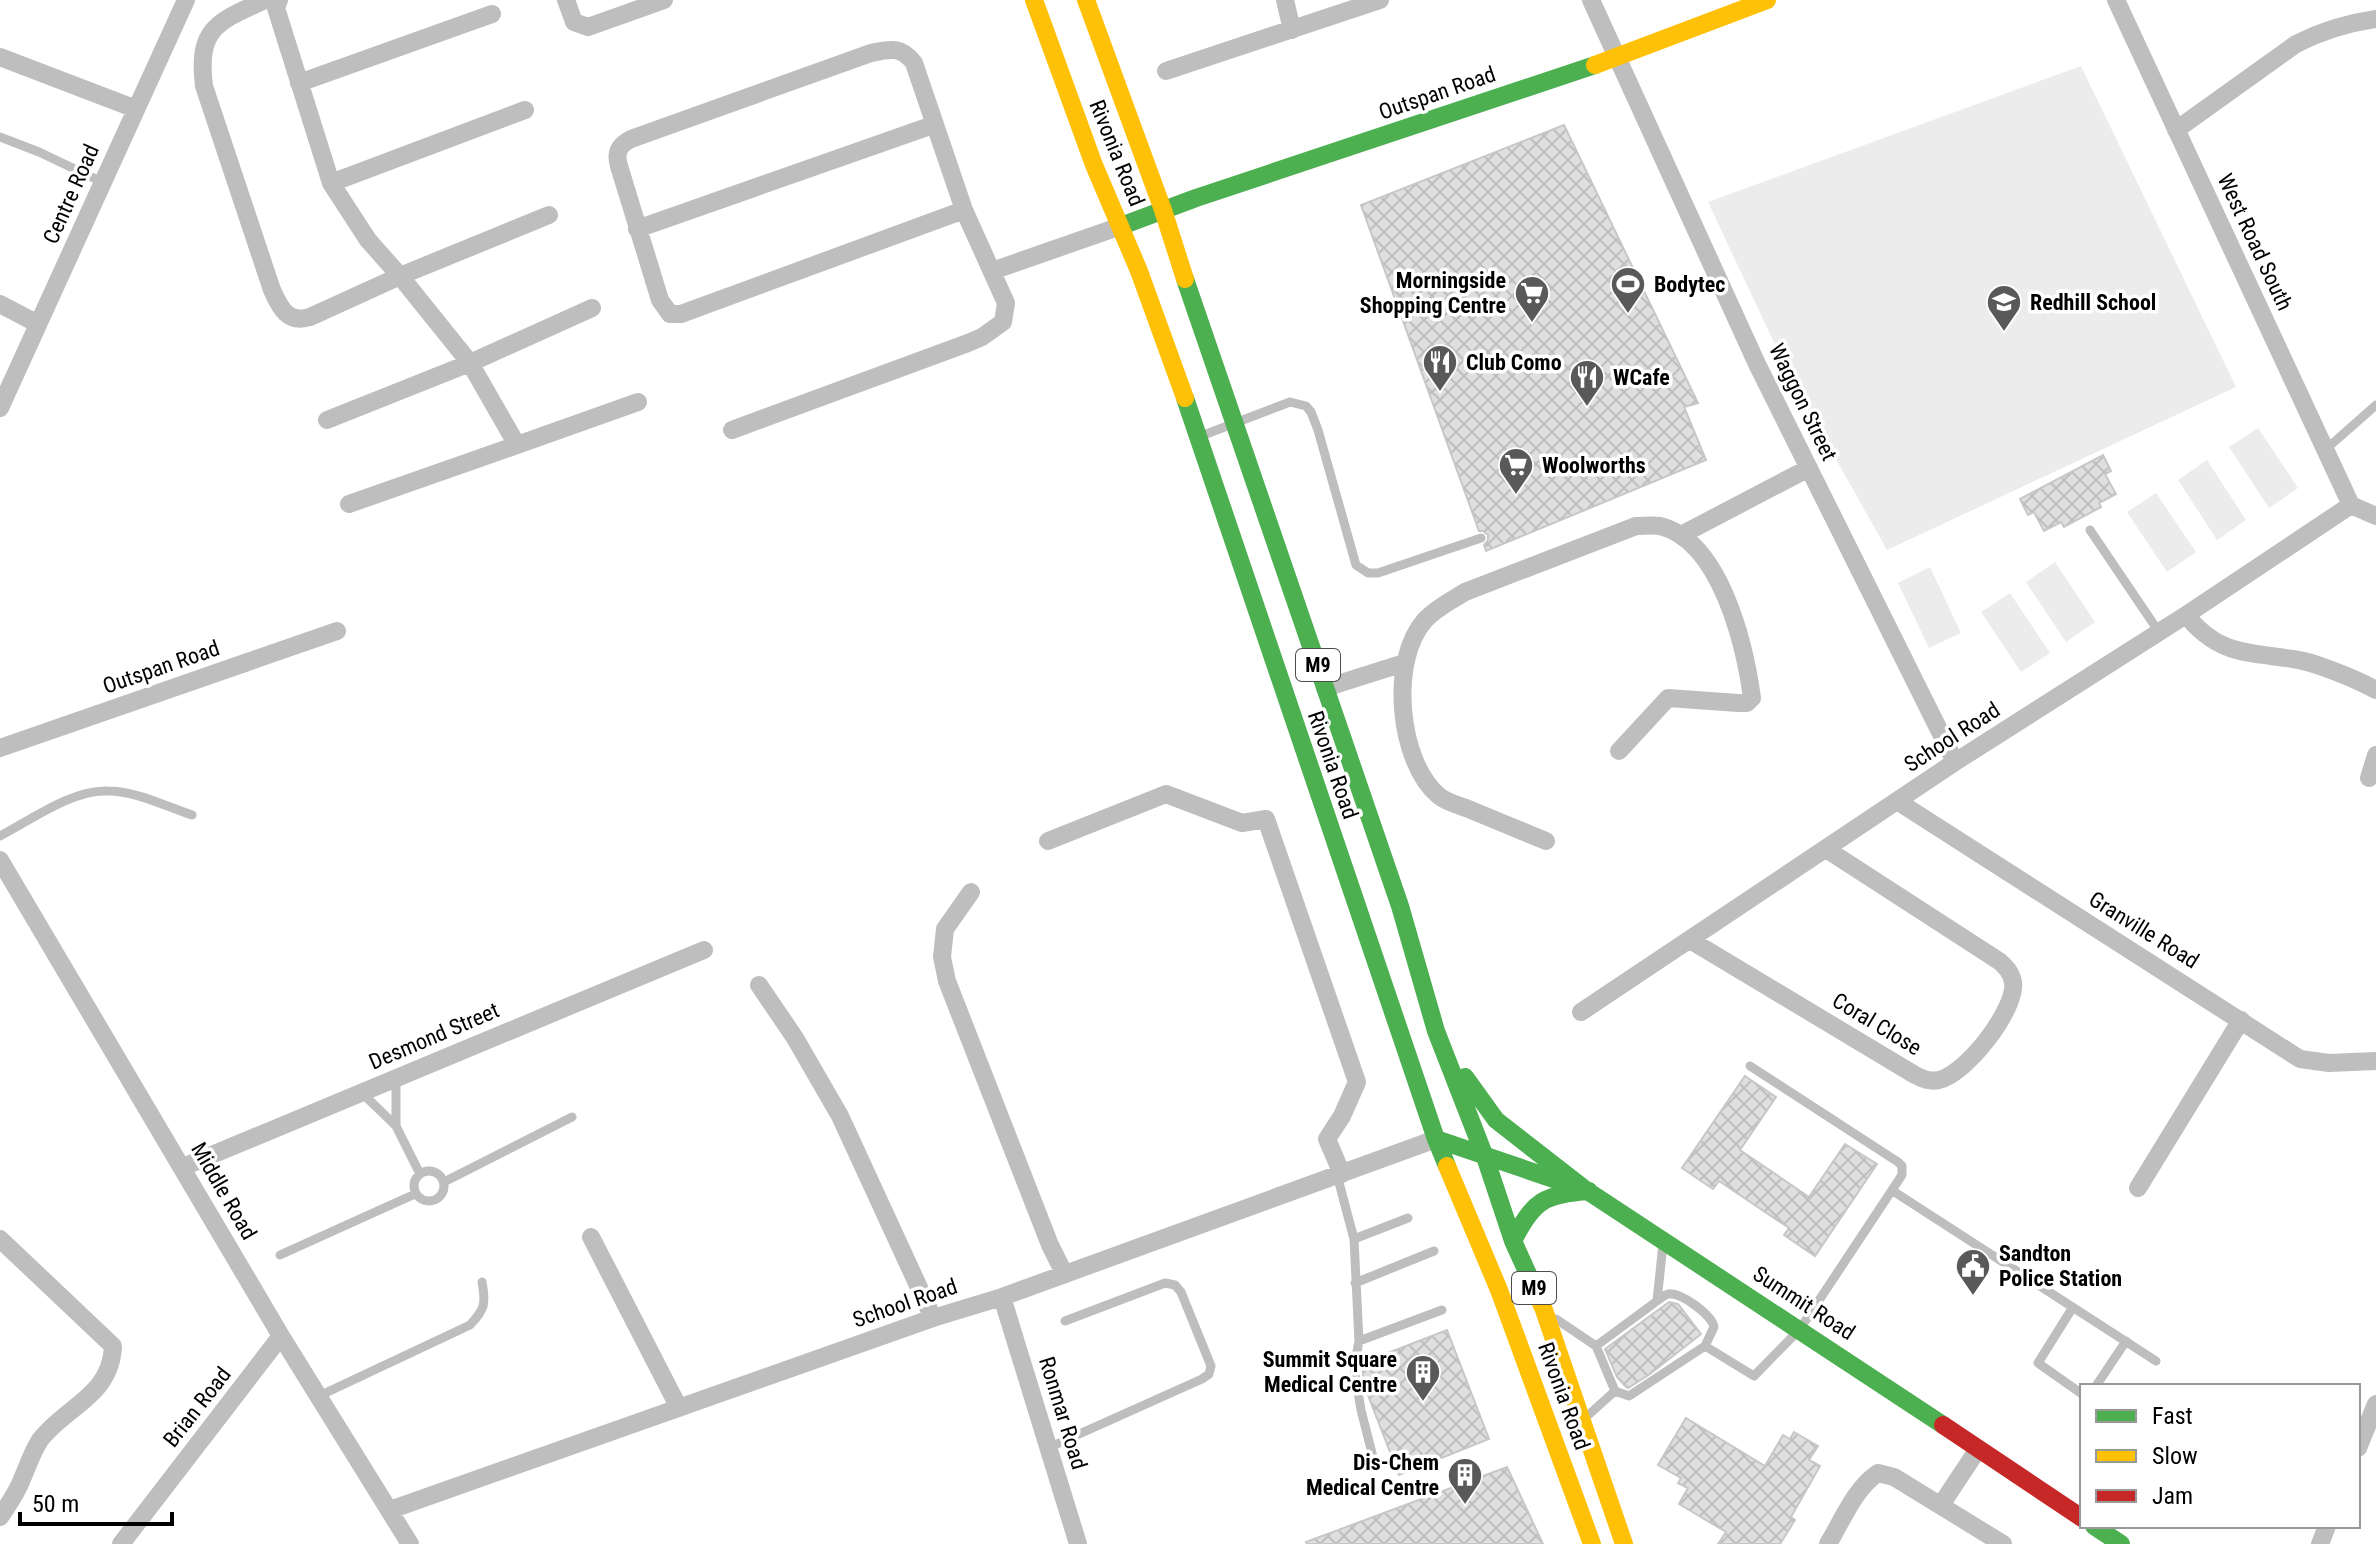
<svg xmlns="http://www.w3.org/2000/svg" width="2376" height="1544" font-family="'Roboto Condensed',sans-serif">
<defs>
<pattern id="building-cross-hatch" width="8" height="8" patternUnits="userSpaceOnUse" patternTransform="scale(2)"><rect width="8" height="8" fill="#dfdfdf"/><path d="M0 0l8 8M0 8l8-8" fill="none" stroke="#bebebe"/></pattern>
</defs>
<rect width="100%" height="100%" fill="#fff"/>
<path fill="#ececec" d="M2081 66 2236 387 1887 550 1792 381 1708 202Z
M2258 428 2298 488 2269 508 2229 447Z
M2207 460 2246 520 2217 540 2178 480Z
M2156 493 2196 552 2167 572 2127 512Z
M2055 562 2095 622 2066 642 2026 582Z
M1930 567 1961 633 1929 648 1898 583Z
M2010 593 2050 653 2021 672 1981 612Z"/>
<path fill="url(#building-cross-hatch)" stroke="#c7c7c7" stroke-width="2" d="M1564 125 1698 403 1684 407 1706 460 1486 551 1484 545 1488 540V535L1483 531H1479L1361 205Z
M2103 455 2111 471 2105 474 2116 494 2099 503 2101 507 2064 527 2061 522 2044 531 2034 512 2028 515 2020 499Z
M1745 1076 1776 1097 1740 1150 1809 1197 1845 1144 1877 1164 1815 1256 1784 1235 1789 1228 1719 1181 1713 1189 1682 1168Z
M1669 1302 1678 1304 1701 1334 1650 1374 1628 1388 1625 1386 1617 1377 1605 1349Z
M1447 1330 1489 1439 1399 1475 1364 1385 1362 1363Z
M1686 1418 1765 1466 1783 1435 1790 1439 1794 1432 1818 1446 1809 1460 1820 1466 1791 1517 1795 1520 1780 1544H1718L1726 1532 1679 1504 1688 1488 1678 1483 1681 1478 1658 1465Z
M1507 1467 1543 1544H1307L1306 1542Z"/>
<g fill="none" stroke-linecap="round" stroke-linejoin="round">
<path stroke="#bebebe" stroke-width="9" d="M0 137 39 152 102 182
M1201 436 1290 402 1306 406 1311 412 1318 430 1356 565 1368 573H1378L1481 538
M2325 450 2376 405
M2090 530 2159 632
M0 836C31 820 73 789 108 791 136 791 165 806 192 815
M361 1092 396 1126 420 1174
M396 1126V1078
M414 1186a15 15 0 1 1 30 0a15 15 0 1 1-30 0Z
M1337 1175 1354 1239 1359 1341 1354 1368 1361 1410 1373 1457
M444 1182 572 1117
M1893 1191 2156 1361
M1354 1239 1408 1218
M280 1255 415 1194
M1355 1283 1434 1251
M1657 1301C1659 1299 1665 1295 1668 1294 1681 1292 1712 1315 1714 1327L1705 1346 1754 1376 1800 1329 1902 1175V1166L1898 1162 1750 1066
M2073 1307 2038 1363 2082 1394
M1556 1319 1596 1346 1615 1391 1585 1418
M1359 1341 1442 1310
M1596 1346 1657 1301 1663 1244
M2096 1386 2126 1341
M1615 1391 1629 1396 1705 1346
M319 1396 470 1325C485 1309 486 1304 482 1282
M1048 1448 1202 1379 1209 1374 1211 1366 1181 1292 1175 1285 1165 1283 1065 1321"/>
<path stroke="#bebebe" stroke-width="18" d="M265 0C217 22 197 28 204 86L272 290C280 308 288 324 310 317L400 276 549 215
M279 0 276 8 331 183 368 240 400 276 470 363 517 445 349 504
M566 0 574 22 588 27 664 0
M1285 0 1292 30
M1591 0 1757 364 1955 762
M2116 0 2351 505
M0 57 136 109
M1166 71 1380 0
M299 83 492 14
M2176 130 2296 44C2322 31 2348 23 2376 19
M331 183 525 110
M637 229 933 125
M992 271 1121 226
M0 304 38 324
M0 408 186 0
M327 420 470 363 592 308
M732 430 968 343 982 337 1003 322 1006 303 964 210 914 63C901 46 890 49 871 53L631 139C619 145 615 153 619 166L660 300 670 314H681L964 210
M517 445 638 402
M2351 505 2376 516
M1681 535 1809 468
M2186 615C2218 655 2247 652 2293 659 2315 662 2356 679 2376 690
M1325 688 1404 663
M0 748 337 631
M2369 778 2376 755
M1897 801 2300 1059 2329 1063 2376 1061
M1048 841 1166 794 1242 823 1266 819 1357 1082 1342 1116 1327 1139 1342 1174
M1546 841C1519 830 1493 819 1466 808 1458 805 1446 802 1439 796 1398 762 1389 660 1425 620 1436 608 1452 600 1465 592L1636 526C1643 526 1653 525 1660 526 1721 541 1745 646 1752 698L1747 703H1738L1668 698 1619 751
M0 860 281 1336 410 1544
M971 892 945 929 942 957 947 981 1050 1245 1064 1273
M1690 940 1915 1075C1923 1079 1930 1082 1939 1080 1966 1074 2017 1009 2013 982 2011 972 2006 967 1999 961L1826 849
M759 985 795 1038 840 1116 933 1318
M1581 1012 1955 762 2186 615 2351 505
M183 1167 704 950
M2138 1188 2241 1020
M591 1237 679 1408
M0 1239 113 1346C111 1396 66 1406 40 1440 32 1452 28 1466 22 1479 17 1493 8 1505 0 1517
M1002 1297 1078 1544
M2358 1448 2376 1404
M1941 1505 1978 1449
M390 1510 933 1318 1002 1297 1436 1139
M121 1544 281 1336
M1828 1544C1842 1521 1855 1488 1878 1473L1894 1477 2003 1544
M2320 1544 2327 1526"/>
<path stroke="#4caf50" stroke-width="18" d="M1121 226 1196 198 1595 65
M1185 279 1400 906 1436 1031 1485 1157 1513 1241 1533 1285
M1185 398 1436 1139 1447 1166
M1465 1077 1496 1120 1586 1190
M1436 1139 1586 1190 1943 1425
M1513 1241C1533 1201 1544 1194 1589 1191
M2094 1526 2121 1544"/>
<path stroke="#ffc107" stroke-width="18" d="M1034 0 1094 165 1139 271 1185 398
M1086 0 1163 210 1185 279
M1595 65 1767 0
M1447 1166 1499 1290 1592 1544
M1533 1285 1544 1310 1624 1544"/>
<path stroke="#c62828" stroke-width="18" d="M1943 1425 2082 1518"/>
</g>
<defs>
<g id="stadium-pin" transform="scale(1.8)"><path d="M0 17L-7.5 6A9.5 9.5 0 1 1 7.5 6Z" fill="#595959" stroke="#fff"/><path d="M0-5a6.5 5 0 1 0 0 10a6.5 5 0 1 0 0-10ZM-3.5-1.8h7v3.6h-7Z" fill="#fff"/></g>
<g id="supermarket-pin" transform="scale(1.8)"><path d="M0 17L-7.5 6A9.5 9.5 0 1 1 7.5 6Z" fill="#595959" stroke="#fff"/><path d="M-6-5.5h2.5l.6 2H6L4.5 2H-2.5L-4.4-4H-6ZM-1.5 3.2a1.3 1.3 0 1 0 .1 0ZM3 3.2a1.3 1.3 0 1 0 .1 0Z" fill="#fff"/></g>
<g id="school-pin" transform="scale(1.8)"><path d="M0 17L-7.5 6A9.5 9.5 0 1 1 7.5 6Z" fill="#595959" stroke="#fff"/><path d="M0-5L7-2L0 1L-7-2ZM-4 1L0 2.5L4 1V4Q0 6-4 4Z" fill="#fff"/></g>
<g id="restaurant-pin" transform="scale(1.8)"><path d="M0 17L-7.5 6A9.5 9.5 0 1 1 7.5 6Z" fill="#595959" stroke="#fff"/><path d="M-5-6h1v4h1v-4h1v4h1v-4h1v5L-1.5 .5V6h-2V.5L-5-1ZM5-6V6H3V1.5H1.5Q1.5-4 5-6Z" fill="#fff"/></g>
<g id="civic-pin" transform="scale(1.8)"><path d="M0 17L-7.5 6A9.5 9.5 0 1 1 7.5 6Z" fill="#595959" stroke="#fff"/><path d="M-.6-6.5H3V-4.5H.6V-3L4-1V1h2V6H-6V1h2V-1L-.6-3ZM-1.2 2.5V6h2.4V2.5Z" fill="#fff"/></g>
<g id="building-pin" transform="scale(1.8)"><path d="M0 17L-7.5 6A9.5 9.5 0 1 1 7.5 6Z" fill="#595959" stroke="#fff"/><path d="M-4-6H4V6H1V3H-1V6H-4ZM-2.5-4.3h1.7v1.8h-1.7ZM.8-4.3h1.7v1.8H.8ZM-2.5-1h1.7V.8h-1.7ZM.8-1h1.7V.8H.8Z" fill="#fff"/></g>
</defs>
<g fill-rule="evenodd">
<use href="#stadium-pin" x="1628" y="284"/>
<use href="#supermarket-pin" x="1532" y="293"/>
<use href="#school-pin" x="2004" y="302"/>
<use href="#restaurant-pin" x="1440" y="362"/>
<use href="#restaurant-pin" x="1587" y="377"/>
<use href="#supermarket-pin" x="1516" y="465"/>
<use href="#civic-pin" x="1973" y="1266"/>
<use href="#building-pin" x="1423" y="1372"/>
<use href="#building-pin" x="1465" y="1475"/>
</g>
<g text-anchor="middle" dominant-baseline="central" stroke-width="7" stroke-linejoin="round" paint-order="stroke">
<g fill="#fff" stroke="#4c4c4c" stroke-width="2">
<rect x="1296" y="649" width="44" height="32" rx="6"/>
<rect x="1512" y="1272" width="44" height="32" rx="6"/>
</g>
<g font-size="20" font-weight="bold" fill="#000">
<text x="1318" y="665">M9</text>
<text x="1534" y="1288">M9</text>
</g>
<g font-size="22" fill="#000" stroke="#fff">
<text transform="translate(1437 93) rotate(-19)">Outspan Road</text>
<text transform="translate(1117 153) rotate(68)">Rivonia Road</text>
<text transform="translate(71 194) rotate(-66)">Centre Road</text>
<text transform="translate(2255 242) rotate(65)">West Road South</text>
<text transform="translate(1803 402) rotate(64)">Waggon Street</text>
<text transform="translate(161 667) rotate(-19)">Outspan Road</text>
<text transform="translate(1952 737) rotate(-33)">School Road</text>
<text transform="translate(1333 765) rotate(71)">Rivonia Road</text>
<text transform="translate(2144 930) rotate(32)">Granville Road</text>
<text transform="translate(1877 1024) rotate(31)">Coral Close</text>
<text transform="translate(434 1036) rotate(-23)">Desmond Street</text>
<text transform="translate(224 1191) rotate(60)">Middle Road</text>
<text transform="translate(905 1303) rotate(-19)">School Road</text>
<text transform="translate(1804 1303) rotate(33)">Summit Road</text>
<text transform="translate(1564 1396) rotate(70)">Rivonia Road</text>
<text transform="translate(197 1407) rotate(-52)">Brian Road</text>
<text transform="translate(1063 1413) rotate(73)">Ronmar Road</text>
</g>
<g font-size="22" font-weight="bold" fill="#000" stroke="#fff" text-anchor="start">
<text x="1506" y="280" text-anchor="end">Morningside<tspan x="1506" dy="25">Shopping Centre</tspan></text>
<text x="1654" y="284">Bodytec</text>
<text x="2030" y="302">Redhill School</text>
<text x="1466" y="362">Club Como</text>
<text x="1613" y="377">WCafe</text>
<text x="1542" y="465">Woolworths</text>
<text x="1999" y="1253">Sandton<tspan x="1999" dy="25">Police Station</tspan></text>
<text x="1397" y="1359" text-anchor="end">Summit Square<tspan x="1397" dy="25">Medical Centre</tspan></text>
<text x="1439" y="1462" text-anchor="end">Dis-Chem<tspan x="1439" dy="25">Medical Centre</tspan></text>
</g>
</g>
<rect x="2080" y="1384" width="280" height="144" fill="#ffffff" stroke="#999999" stroke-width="2"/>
<rect x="2096" y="1410" width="40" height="12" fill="#4caf50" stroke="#999999" stroke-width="2"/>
<text x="2152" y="1424" font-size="24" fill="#000000">Fast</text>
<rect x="2096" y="1450" width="40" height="12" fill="#ffc107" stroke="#999999" stroke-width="2"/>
<text x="2152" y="1464" font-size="24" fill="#000000">Slow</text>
<rect x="2096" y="1490" width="40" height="12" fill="#c62828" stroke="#999999" stroke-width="2"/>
<text x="2152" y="1504" font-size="24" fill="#000000">Jam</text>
<path d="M20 1512v12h152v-12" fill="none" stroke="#000000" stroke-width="4"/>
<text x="32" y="1512" font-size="24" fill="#000000" stroke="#ffffff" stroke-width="6" paint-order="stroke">50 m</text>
</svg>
